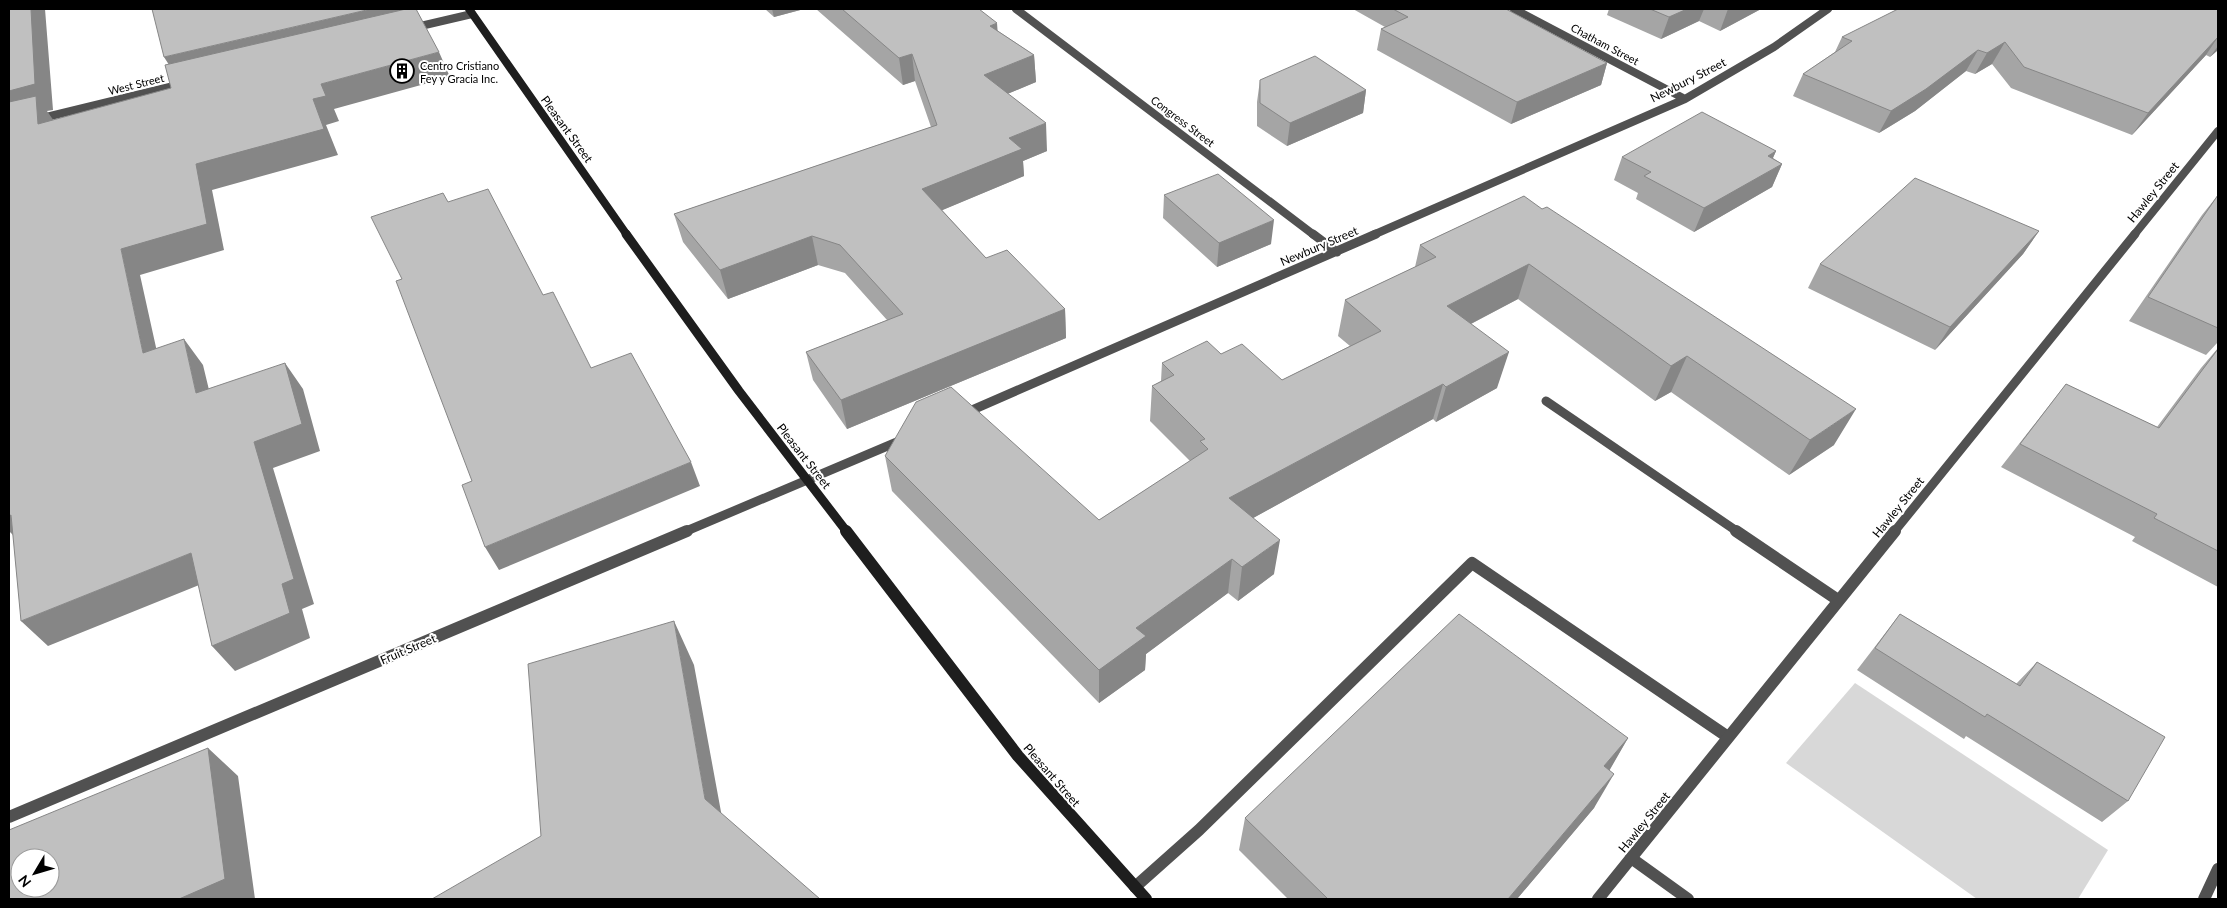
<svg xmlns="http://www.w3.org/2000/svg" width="2227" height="908" font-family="Lato,sans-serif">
<rect width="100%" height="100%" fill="#fff"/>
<path fill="#d8d8d8" d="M1855 683 2108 850 2078 899H1977L1786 763Z"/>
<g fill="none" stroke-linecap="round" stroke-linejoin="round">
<path stroke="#515151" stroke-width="9" d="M1546 401 1738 532"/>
<path stroke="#515151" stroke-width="12" d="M1736 531 1838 600
M1631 858 1688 899
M1135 887 1199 830 1472 563 1728 737"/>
<path stroke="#515151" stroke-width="8" d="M1016 9 1314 235
M1514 9 1685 99
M1373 235 1685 99 1774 47 1828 9
M2134 235 2218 131"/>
<path stroke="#515151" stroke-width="9" d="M1313 234 1337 252
M963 414 1376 234
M684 532 904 439
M1894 532 2135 234"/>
<path stroke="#515151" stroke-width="12" d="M9 817 687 531
M1598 899 1895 531"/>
<path stroke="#515151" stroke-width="8" d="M412 28 472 14
M38 119 182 84"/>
<path stroke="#515151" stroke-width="12" d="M2204 899 2218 869"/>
<path stroke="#1e1e1e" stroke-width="8" d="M469 9 627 235"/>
<path stroke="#1e1e1e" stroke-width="9" d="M626 234 739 391 847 532"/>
<path stroke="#1e1e1e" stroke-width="12" d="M846 531 1018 756 1146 899"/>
</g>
<path fill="#a5a5a5" d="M765 9H804L774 17Z
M816 9H979L998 31 1034 55 1036 82 1007 94 1047 151 1023 161 1024 176 942 210 986 258 1065 309 1066 338 847 429 813 380 806 352 887 320 845 273 818 265 728 299 683 242 674 214 931 127 915 81 903 85Z
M1353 9H1506L1607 63 1601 85 1511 124 1377 50 1381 29 1385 27Z
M1609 9H1761L1720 31 1699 21 1661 39 1607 15Z
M2218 9V50L2210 57 2206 55 2132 135 2011 88 1992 64 1975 74 1966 71 1915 111 1879 133 1793 96 1803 74 1835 52 1842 37Z
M1260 80 1366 90 1363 113 1287 146 1257 126V102Z
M1776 151 1773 158 1782 164 1772 187 1694 232 1636 199 1638 193 1614 180 1622 157Z
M1164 195 1271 244 1217 267 1163 218Z
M2218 195V342L2206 355 2129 321 2202 215Z
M1524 196 1834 445 1789 475 1671 392 1655 401 1518 299 1471 324 1497 388 1436 422 1433 419 1253 518 1274 574 1238 601 1228 593 1146 654 1145 670 1099 703 892 491 885 456 1099 520 1190 461 1150 421 1152 386 1161 381 1162 363 1221 354 1282 380 1350 346 1338 336 1345 300 1415 267 1420 245Z
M2039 231 2023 254 1935 350 1808 288 1820 264Z
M2218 348V587L2132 541 2135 537 2001 467 2066 384 2157 427 2201 368Z
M1900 614 2016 684 2037 662 2128 801 2102 822 1966 736 1964 739 1857 670Z
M1628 738 1609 770 1594 808 1517 899H1288L1239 850 1245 818Z"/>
<path fill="#868686" d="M31 9H45L53 110 47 111 54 121 56 150 9 120V91Z
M371 9H415L178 79 164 57Z
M772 9H804L774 17Z
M1687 9H1704L1699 21 1661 39 1669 17Z
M1728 9H1761L1720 31Z
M997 23 999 49 990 26Z
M2218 37 2206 55 2132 135 2148 113Z
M2005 42 1992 64 1975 74 1987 53Z
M2218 46V50L2210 57Z
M1978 50 1966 71 1915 111 1879 133 1891 111Z
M439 52 450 77 334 109 339 121 326 125 338 155 212 190 224 250 140 275 163 379 143 353 121 249 196 164 313 99 321 84Z
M912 54 915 81 903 85 899 58Z
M1034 55 1036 82 986 103 984 75Z
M1607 63 1601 85 1511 124 1517 102Z
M1366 90 1363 113 1287 146 1290 123Z
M1046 123 1047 151 1023 161 1024 176 926 217 922 189 1009 138Z
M1776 151 1766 173 1782 164 1772 187 1694 232 1704 208 1768 156Z
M1274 220 1271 244 1217 267 1219 243Z
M2039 231 2023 254 1935 350 1950 327Z
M812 236 818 265 728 299 720 270Z
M1529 264 1518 299 1438 341 1447 306Z
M1065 309 1066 338 847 429 841 400Z
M184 339 203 365 216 419 196 393Z
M1509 352 1497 388 1436 422 1446 387Z
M1687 356 1671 392 1655 401 1671 366Z
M285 363 303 389 320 451 273 468 314 604 302 609 310 638 235 671 212 646 282 584 254 442Z
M1443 384 1433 419 1226 533 1229 498Z
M1856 409 1834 445 1789 475 1810 440Z
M691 462 700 486 499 570 485 547Z
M9 515H11L18 540 9 531Z
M1280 540 1274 574 1238 601 1242 567Z
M191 553 214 579 48 646 21 621Z
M1232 559 1228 593 1146 654 1145 670 1099 703V670L1136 628Z
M674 621 694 665 726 839 705 799Z
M1628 738 1608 773 1604 766Z
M208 748 238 776 255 899H179Z
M1614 774 1594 808 1517 899H1508Z"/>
<path fill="#c0c0c0" stroke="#868686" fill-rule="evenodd" d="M9 9H31L35 84 9 91Z
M152 9H371L164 57Z
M406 9H416L439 52 321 84 326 96 313 99 324 129 196 164 207 224 121 249 143 353 184 339 196 393 285 363 302 424 254 442 294 579 282 584 290 613 212 646 191 553 21 621 11 515 9 516V102L36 96 38 124 171 88 165 65Z
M842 9H979L997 23 990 26 1034 55 984 75 1046 123 1009 138 1022 149 922 189 986 258 1007 250 1065 309 841 400 806 352 903 314 840 245 812 236 720 270 674 214 937 125 912 54 899 58Z
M1393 9H1506L1607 63 1517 102 1381 29 1408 17Z
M1650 9H1687L1669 17Z
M1898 9H2218V37L2148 113 2024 67 2005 42 1987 53 1978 50 1926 89 1891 111 1803 74 1852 41 1842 37Z
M1315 56 1366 90 1290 123 1260 103V80Z
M1702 112 1776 151 1768 156 1782 164 1704 208 1644 176 1651 172 1622 157Z
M1218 174 1274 220 1219 243 1164 195Z
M1915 178 2039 231 1950 327 1820 264Z
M488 189 543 295 553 292 591 368 631 353 691 462 485 547 462 485 472 481 396 281 402 279 371 217 443 193 448 202Z
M2218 195V328L2148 297Z
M1524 196 1542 209 1547 207 1856 409 1810 440 1687 356 1671 366 1529 264 1447 306 1509 352 1446 387 1443 384 1229 498 1280 540 1242 567 1232 559 1136 628 1146 636 1099 670 885 456 916 402 951 387 1099 520 1208 449 1200 441 1205 439 1152 386 1174 375 1162 363 1207 341 1221 354 1242 344 1282 380 1381 331 1345 300 1436 257 1420 245Z
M2218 349V551L2154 518 2157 514 2020 444 2066 384 2159 428Z
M1459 614 1628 738 1604 766 1614 774 1508 899H1328L1245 818Z
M1900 614 2020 686 2037 662 2165 737 2128 801 1987 714 1985 717 1875 648Z
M674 621 705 799 820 899H432L541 836 528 664Z
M208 748 225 879 179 899H9V830ZM20 858H50V888H20Z"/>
<defs>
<g id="building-ring" transform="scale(1.25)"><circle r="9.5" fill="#fff" stroke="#000" stroke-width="1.5"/><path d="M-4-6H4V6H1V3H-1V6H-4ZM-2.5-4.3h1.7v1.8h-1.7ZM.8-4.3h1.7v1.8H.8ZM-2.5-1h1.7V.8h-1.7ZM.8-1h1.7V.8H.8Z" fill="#000"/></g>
</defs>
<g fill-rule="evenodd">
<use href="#building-ring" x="402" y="71"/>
</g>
<g text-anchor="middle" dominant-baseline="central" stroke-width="4" stroke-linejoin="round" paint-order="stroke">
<g font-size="11" fill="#000" stroke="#fff">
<text transform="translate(1605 44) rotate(28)">Chatham Street</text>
<text transform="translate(136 84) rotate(-14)">West Street</text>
<text transform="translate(1183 121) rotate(37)">Congress Street</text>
</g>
<g font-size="11" fill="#000" stroke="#fff" text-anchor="start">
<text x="420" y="65">Centro Cristiano<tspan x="420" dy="13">Fey y Gracia Inc.</tspan></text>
</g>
<g font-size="12" fill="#000" stroke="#fff">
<text transform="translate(1688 80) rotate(-27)">Newbury Street</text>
<text transform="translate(567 129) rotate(54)">Pleasant Street</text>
<text transform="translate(2153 192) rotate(-51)">Hawley Street</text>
<text transform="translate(1319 246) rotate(-23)">Newbury Street</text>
<text transform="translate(804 456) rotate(52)">Pleasant Street</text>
<text transform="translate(1898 507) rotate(-51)">Hawley Street</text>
<text transform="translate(408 649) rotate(-23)">Fruit Street</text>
<text transform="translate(1052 775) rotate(49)">Pleasant Street</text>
<text transform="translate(1644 822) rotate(-51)">Hawley Street</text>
</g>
</g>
<rect width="2227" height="908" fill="none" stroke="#000000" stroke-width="20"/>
<g transform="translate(35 873) rotate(232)"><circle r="24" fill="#ffffff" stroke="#999999"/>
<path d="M0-4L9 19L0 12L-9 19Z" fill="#000000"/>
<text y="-8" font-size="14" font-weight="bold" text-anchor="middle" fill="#000000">N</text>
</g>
</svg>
